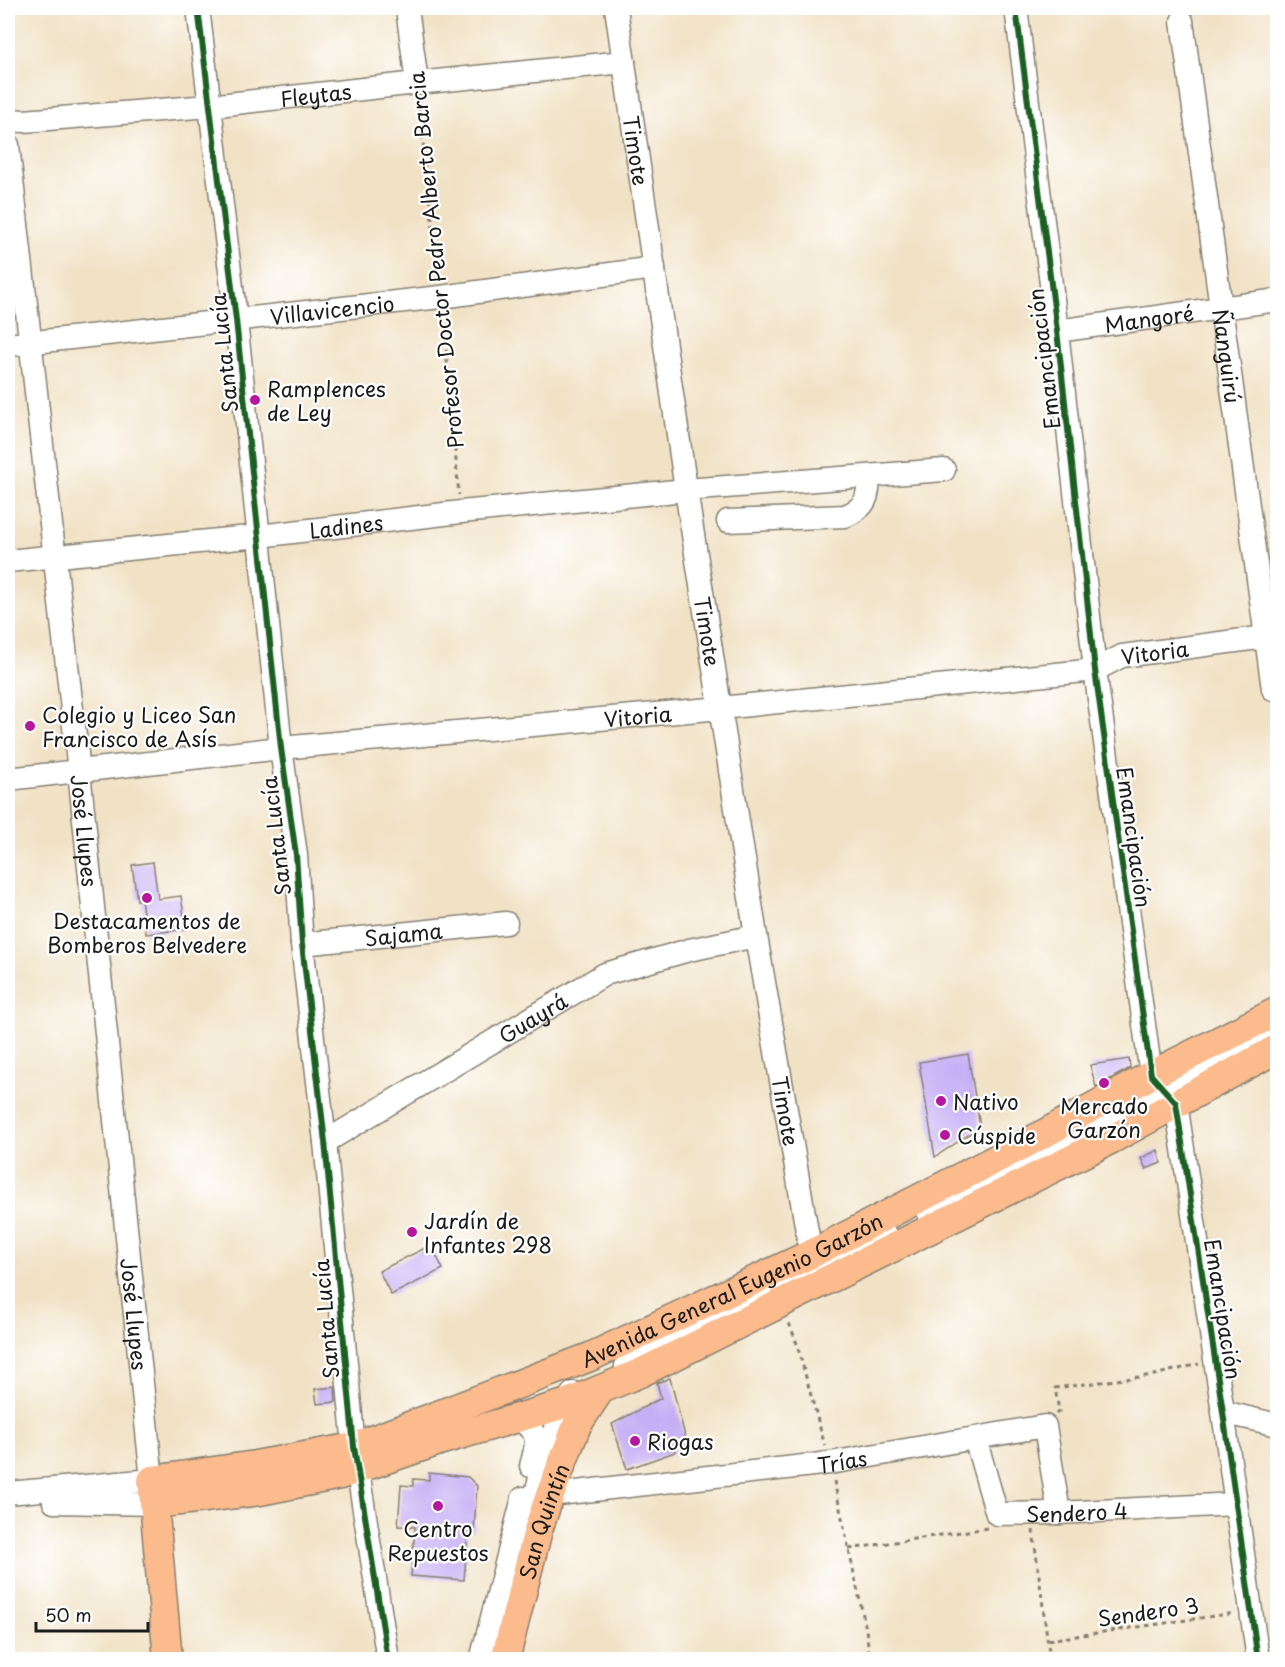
<svg xmlns="http://www.w3.org/2000/svg" width="1285" height="1667" font-family="'Playpen Sans',sans-serif">
<rect width="100%" height="100%" fill="#fff"/>
<filter id="ink" filterUnits="userSpaceOnUse"><feTurbulence type="fractalNoise" baseFrequency=".0167" numOctaves="2"/><feDisplacementMap in="SourceGraphic" scale="12" xChannelSelector="R" yChannelSelector="G"/><feConvolveMatrix kernelMatrix="1 2 1 2 8 2 1 2 1" color-interpolation-filters="sRGB"/></filter>
<filter id="wash" filterUnits="userSpaceOnUse"><feTurbulence type="fractalNoise" baseFrequency=".008" numOctaves="4" result="noise"/><feDisplacementMap in="SourceGraphic" scale="24" xChannelSelector="R" yChannelSelector="G"/><feGaussianBlur stdDeviation="1.35" result="paint"/><feColorMatrix in="noise" values="0 0 0 0 0 0 0 0 0 0 0 0 0 0 0 0 0 1.4 0 .05"/><feComposite in="paint" operator="in"/></filter>
<g filter="url(#wash)">
<rect width="100%" height="100%" fill="#f1e2c6"/>
<g id="blocks">
<path fill="#c6aef5" d="M153 862 158 899 181 896 186 929 146 934 141 899 137 900 132 865Z
M968 1054 980 1127 935 1157 919 1062Z
M1129 1059 1130 1068 1096 1087 1090 1065Z
M1158 1150 1161 1163 1146 1169 1141 1158Z
M431 1245 443 1269 391 1295 379 1271Z
M670 1378 687 1444 674 1447 675 1452 627 1469 612 1424 661 1398 657 1383Z
M335 1387 336 1402 317 1404 315 1389Z
M429 1473 468 1477 477 1486 474 1531H468L464 1580 411 1576 415 1527 398 1526 401 1485 413 1486V1479L429 1480Z"/>
</g>
</g>
<g filter="url(#ink)">
<use href="#blocks" fill-opacity="0" stroke="#867f71" stroke-width="1.5"/>
<g fill="none" stroke-linecap="round" stroke-linejoin="round">
<g stroke="#867f71" stroke-width="25">
<g id="minor">
<path d="M198 8 236 320 281 748 296 855 302 944 325 1142 354 1447 388 1660"/>
<path d="M407 8 417 83"/>
<path id="s1" d="M616 8 686 490 756 936 811 1254"/>
<path d="M1016 8 1057 331 1095 670 1151 1075 1176 1103 1223 1412 1258 1660"/>
<path id="s2" d="M1182 21 1273 689"/>
<path id="s3" d="M8 120 24 121 209 106 417 83 624 62"/>
<path id="s4" d="M8 145 79 771 152 1480 8 1493"/>
<path id="s5" d="M1057 331 1278 300"/>
<path id="s6" d="M8 345 441 297 654 268"/>
<path d="M728 521 845 516C867 507 868 498 869 476"/>
<path id="s7" d="M8 561 259 536 461 512 686 490 944 470"/>
<path id="s8" d="M8 779 281 748 721 708 1095 670 1122 656 1266 637"/>
<path id="s9" d="M302 944 506 923"/>
<path id="s10" d="M325 1142 605 974 689 950 756 936"/>
<path d="M929 1214 1278 1030"/>
<path d="M626 1366 648 1355 655 1348 886 1236"/>
<path d="M1223 1412 1278 1425"/>
<path d="M516 1418C541 1432 538 1441 531 1466"/>
<path id="s11" d="M975 1438 997 1514 1059 1513 1236 1504"/>
<path id="s12" d="M550 1495 830 1463 1045 1426 1059 1513"/>
<path d="M54 1502 155 1504"/>
<path d="M529 1520C536 1494 556 1409 573 1393"/>
<path d="M481 1660 523 1498"/>
</g>
</g>
<g stroke="#867f71" stroke-width="31">
<g id="major">
<path d="M155 1504 260 1491 340 1475 442 1440 565 1404 640 1373 1112 1139 1278 1048"/>
<path id="s13" d="M168 1660 152 1480 255 1465 354 1447 590 1357 811 1254 1027 1143 1151 1075 1278 1011"/>
<path id="s14" d="M505 1660 538 1530 550 1495 577 1425 600 1390"/>
</g>
</g>
<path stroke="#867f71" stroke-width="3" stroke-dasharray="4.5 4.5" stroke-linecap="butt" d="M418 99 439 280
M443 314 459 495
M789 1323 796 1341 825 1446
M1056 1414 1059 1411 1055 1388 1154 1375 1199 1364
M834 1481 866 1629 870 1660
M1033 1530 1050 1660
M849 1549 987 1528
M1048 1640 1235 1613"/>
<use href="#minor" stroke="#fff" stroke-width="22"/>
<use href="#major" stroke="#fbbb8c" stroke-width="28"/>
<g stroke="#fff" stroke-width="10">
<path id="cycleway" d="M198 8 236 320 281 748 296 855 302 944 325 1142 354 1447 388 1660
M1016 8 1057 331 1095 670 1151 1075 1176 1103 1223 1412 1258 1660"/>
</g>
<use href="#cycleway" stroke="#1b5e20" stroke-width="6"/>
</g>
</g>
<g fill="#b5179e" stroke="#fff" stroke-width="2">
<circle cx="255" cy="400" r="6"/>
<circle cx="30" cy="726" r="6"/>
<circle cx="147" cy="898" r="6"/>
<circle cx="1104" cy="1083" r="6"/>
<circle cx="941" cy="1101" r="6"/>
<circle cx="945" cy="1135" r="6"/>
<circle cx="412" cy="1232" r="6"/>
<circle cx="635" cy="1441" r="6"/>
<circle cx="438" cy="1506" r="6"/>
</g>
<g text-anchor="middle" dominant-baseline="central" stroke-width="4.5" stroke-linejoin="round" paint-order="stroke">
<g font-size="21" fill="#1c1c1c" stroke="#fff">
<text stroke="none"><textPath href="#s3" startOffset="309">Fleytas</textPath></text>
<text stroke="none"><textPath href="#s1" startOffset="144">Timote</textPath></text>
<text transform="translate(435 260) rotate(-96)">Profesor Doctor Pedro Alberto Barcia</text>
<text stroke="none"><textPath href="#s6" startOffset="326">Villavicencio</textPath></text>
<text stroke="none"><textPath href="#s5" startOffset="93">Mangoré</textPath></text>
<text transform="translate(223 353) rotate(-96)">Santa Lucía</text>
<text stroke="none"><textPath href="#s2" startOffset="338">Ñanguirú</textPath></text>
<text transform="translate(1043 359) rotate(-97)">Emancipación</text>
<text stroke="none"><textPath href="#s7" startOffset="340">Ladines</textPath></text>
<text stroke="none"><textPath href="#s1" startOffset="630">Timote</textPath></text>
<text stroke="none"><textPath href="#s8" startOffset="1156">Vitoria</textPath></text>
<text stroke="none"><textPath href="#s8" startOffset="633">Vitoria</textPath></text>
<text stroke="none"><textPath href="#s4" startOffset="690">José Llupes</textPath></text>
<text transform="translate(275 836) rotate(-97)">Santa Lucía</text>
<text transform="translate(1135 837) rotate(82)">Emancipación</text>
<text stroke="none"><textPath href="#s9" startOffset="102">Sajama</textPath></text>
<text stroke="none"><textPath href="#s10" startOffset="242">Guayrá</textPath></text>
<text stroke="none"><textPath href="#s1" startOffset="1116">Timote</textPath></text>
<text stroke="none"><textPath href="#s13" startOffset="795">Avenida General Eugenio Garzón</textPath></text>
<text transform="translate(1224 1309) rotate(81)">Emancipación</text>
<text stroke="none"><textPath href="#s4" startOffset="1176">José Llupes</textPath></text>
<text transform="translate(325 1319) rotate(-95)">Santa Lucía</text>
<text stroke="none"><textPath href="#s12" startOffset="294">Trías</textPath></text>
<text stroke="none"><textPath href="#s11" startOffset="159">Sendero 4</textPath></text>
<text stroke="none"><textPath href="#s14" startOffset="144">San Quintín</textPath></text>
<text transform="translate(1148 1611) rotate(-8)">Sendero 3</text>
</g>
<g font-size="21" fill="#1c1c1c" stroke="#fff" text-anchor="start">
<text x="267" y="388">Ramplences<tspan x="267" dy="24">de Ley</tspan></text>
<text x="42" y="714">Colegio y Liceo San<tspan x="42" dy="24">Francisco de Asís</tspan></text>
<text x="147" y="920" text-anchor="middle">Destacamentos de<tspan x="147" dy="24">Bomberos Belvedere</tspan></text>
<text x="953" y="1101">Nativo</text>
<text x="1104" y="1105" text-anchor="middle">Mercado<tspan x="1104" dy="24">Garzón</tspan></text>
<text x="957" y="1135">Cúspide</text>
<text x="424" y="1220">Jardín de<tspan x="424" dy="24">Infantes 298</tspan></text>
<text x="647" y="1441">Riogas</text>
<text x="438" y="1528" text-anchor="middle">Centro<tspan x="438" dy="24">Repuestos</tspan></text>
</g>
</g>
<rect width="1285" height="1667" fill="none" stroke="#fff" stroke-width="30"/>
<path d="M36 1622v9h112v-9" fill="none" stroke="#1c1c1c" stroke-width="3"/>
<text x="45" y="1622" font-size="18" fill="#1c1c1c" stroke="#ffffff" stroke-width="4.5" paint-order="stroke">50 m</text>
</svg>
